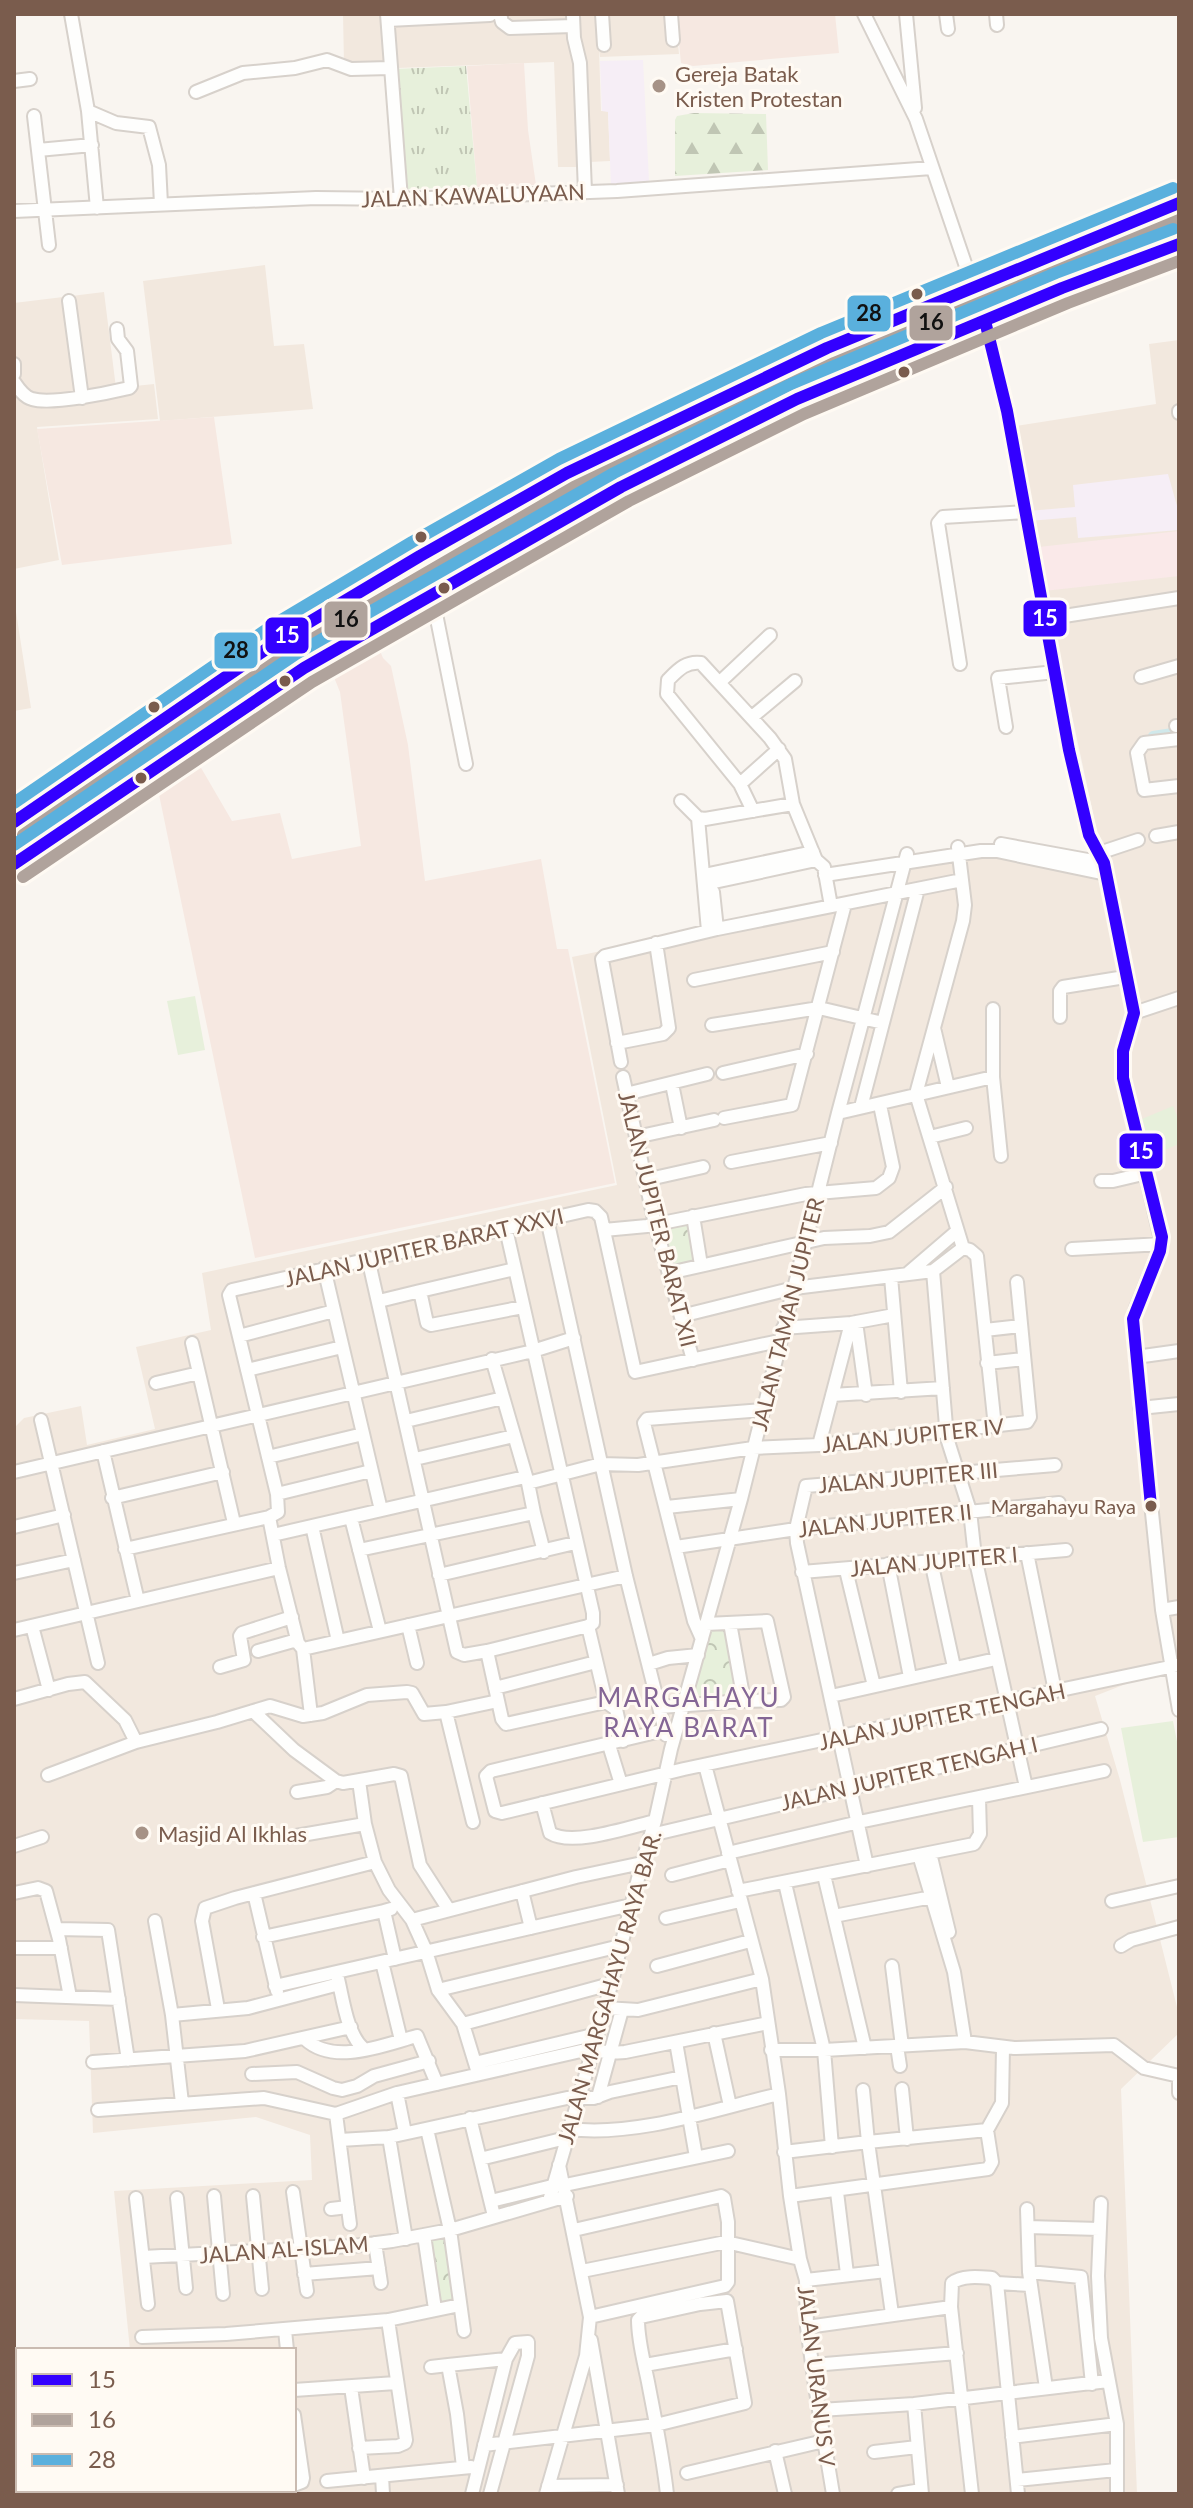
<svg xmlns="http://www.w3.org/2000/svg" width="1193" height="2508" font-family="Lato,sans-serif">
<defs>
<pattern id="grass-tufts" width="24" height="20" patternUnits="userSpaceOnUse" patternTransform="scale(2)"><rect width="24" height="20" fill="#e7f0db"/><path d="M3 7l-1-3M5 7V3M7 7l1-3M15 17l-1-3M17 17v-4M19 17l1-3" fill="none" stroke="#c0c6b4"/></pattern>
<pattern id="forest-firs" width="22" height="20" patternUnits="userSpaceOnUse" patternTransform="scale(2)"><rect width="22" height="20" fill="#e7f0db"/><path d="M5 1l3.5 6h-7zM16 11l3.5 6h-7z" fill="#c0c6b4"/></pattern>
<pattern id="park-crowns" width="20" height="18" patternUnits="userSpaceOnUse" patternTransform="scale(2)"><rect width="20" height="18" fill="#e7f0db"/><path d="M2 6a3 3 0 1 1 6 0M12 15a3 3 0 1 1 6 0" fill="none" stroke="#c0c6b4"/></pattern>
</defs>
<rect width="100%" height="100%" fill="#f9f5f0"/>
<path fill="#f2e8de" d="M343 14H675L679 54 600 57 599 49 601 111H608L610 161 590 162 589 167H558L554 62 398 68 378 62 344 64Z
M265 265 274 346 304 344 313 409 160 421 143 281Z
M104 292 116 388 154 384 158 419 37 427 59 560 14 569V303Z
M1179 340V1677L1172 1666 1095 1696 1120 1780 1179 2015V2033L1121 2089 1137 2494H157L156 2490H294V2350H130L114 2191 312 2180 310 2135 256 2117 93 2133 89 2021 14 2019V1428L24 1418 81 1406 87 1445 155 1429 136 1347 211 1330 202 1273 617 1185 572 957 897 890 905 861 958 847 1106 874 1010 427 1156 404 1149 344Z
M14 599 31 708 14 711Z"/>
<path fill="#f6e8e1" d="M676 14H835L839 53 693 66 681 63Z
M524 63 528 130 536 185 477 187 467 66Z
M214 417 232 544 62 565 37 429Z
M374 636 383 658 391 666 408 745 425 881 541 859 557 949H568L615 1183 255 1258 156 780 193 754 232 821 280 813 292 859 361 846 340 692 329 665Z"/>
<path fill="#f6eef6" d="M643 60 649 181 611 186 608 112 602 111 600 61Z
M1168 474 1179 513V530L1078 538 1076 517 1029 521 1028 511 1075 507 1073 485Z"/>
<path fill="#fae9e9" d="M1179 531V576L1044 591 1039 547Z"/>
<path fill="url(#grass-tufts)" d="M466 66 477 187 407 189 394 69Z"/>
<path fill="url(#forest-firs)" d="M694 113 766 114 768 170 675 176V120L677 116Z"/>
<path fill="url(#park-crowns)" d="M690 1221 698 1264 672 1270 660 1228Z
M709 1628H726L738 1695 702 1699 693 1687Z
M446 2235 457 2301 442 2302 428 2237Z"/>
<path fill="#e7f0db" d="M195 996 205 1050 178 1055 167 1001Z
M1173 1106 1179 1121V1144L1148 1157 1137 1121Z
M1173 1721 1179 1752V1837L1143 1842 1121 1728Z"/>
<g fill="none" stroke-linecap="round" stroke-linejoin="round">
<path stroke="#d0e8ea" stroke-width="10" d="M1153 736 1179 732"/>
<g stroke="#d7d1cb" stroke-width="16">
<path id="minor" d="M71 14 88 111 97 208
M387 14 401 199
M500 14 502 22 510 28 573 26
M602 14 604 45
M671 14 673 40
M864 14 916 119 973 287
M906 14 915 108
M946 14 948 29
M996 14 997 25
M573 16 574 38 580 63 585 192
M388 20 490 15
M14 81 30 79
M196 92 243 73 295 68 327 60 351 69 390 68
M88 111 116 123 149 127 159 165 161 204
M34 116 49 245
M38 150 92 145
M14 211 316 198 401 199 617 191 932 168
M69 301 82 398
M985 321 1007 411 1069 750 1089 835 1104 863 1134 1013 1123 1051V1078L1162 1244 1136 1308 1133 1319 1136 1357 1162 1610 1179 1710
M14 364V374
M14 382C18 388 24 397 32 399 51 405 108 393 129 388L131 386 127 351 118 339 117 329
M1179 411V413
M432 594 466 764
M1045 619 1179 598
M960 664 938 523 943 517 1026 512
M1141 677 1179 666
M720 682 770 635
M752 717 795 681
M1176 726H1179
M1006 727 998 678 1055 672
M1179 739 1144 743 1137 753 1144 790 1179 786
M740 784 779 749
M681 801 698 818 708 931
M753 811 740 784 667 694 668 680C678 670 686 661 701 663L770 738 785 759 793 804 816 860 824 867 831 906
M698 818 705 819 793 804
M1156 836 1179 832
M1001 844 1104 863
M958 847 965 905 963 921 916 1094 963 1248
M1099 853 1138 840
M704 875 813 852
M825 875 981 851H997L1106 874
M705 884 816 860
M713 892 717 929
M694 980 833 952
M993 1009V1077L1001 1156
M1134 1013 1179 998
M1060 1017V991L1063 987 1125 977
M712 1025 819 1008 883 1023
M934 1028 948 1087
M617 1043 663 1034 669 1028 656 943
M621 1062 603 965 602 959 605 956 717 929 962 880
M723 1073 807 1054
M623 1077 655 1224 693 1360
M672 1084 681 1128
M626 1094 707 1074
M861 1107 918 889
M838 1113 993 1077
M724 1118 792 1105 845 904
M636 1137 714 1120
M930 1137 966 1128
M731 1162 831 1143
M645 1180 703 1167
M1101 1181H1113L1147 1173
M693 1216 701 1265
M547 1219 626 1576 666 1735
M506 1229 593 1613V1623L588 1626 606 1702
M604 1230 647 1226 806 1194 876 1188 889 1178 893 1167 880 1105
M963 1248 970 1250 977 1256 995 1427
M1072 1249 1162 1244
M368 1258 457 1652 464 1655 487 1651 502 1719 506 1724 606 1702 616 1709 623 1741
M324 1268 381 1510
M515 1269 420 1291 427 1323 431 1325 523 1307
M933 1271 947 1438 970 1511 975 1557 1026 1787
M669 1273 824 1238 870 1236 889 1232 946 1187
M907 1274 956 1232
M891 1277 901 1392
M379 1301 420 1291
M681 1316 794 1288 933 1271 963 1248
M856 1322 866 1395
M783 1328 851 1323 894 1315
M985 1330 1021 1326
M239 1336 334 1311
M192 1343 234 1523
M1136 1357 1179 1351
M987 1363 1024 1359
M247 1370 342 1347
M156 1383 199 1373
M832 1395 943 1388
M1140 1408 1179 1404
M41 1420 98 1663
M406 1421 503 1398
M819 1445 851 1323
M103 1451 138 1601
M268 1457 363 1434
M415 1459 514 1436
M14 1472 533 1351 574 1338
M528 1483 601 1464 638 1465 753 1448 819 1445 1027 1422 1030 1417 1017 1282
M277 1494 371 1471
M112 1498 223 1472
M667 1507 741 1499
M534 1513 544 1552
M269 1517 279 1568 298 1643 303 1649 626 1576
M351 1518 380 1631
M312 1526 338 1641
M14 1527 64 1515
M273 1535 525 1477
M676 1547 796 1529 1059 1503
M125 1549 269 1517 278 1512 277 1494 229 1295 232 1290 588 1210 595 1211 601 1217 635 1372 779 1341
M359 1550 534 1513 528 1483 492 1359
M1027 1553 1055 1691
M931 1561 954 1667
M888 1564 910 1677
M846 1570 874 1686
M802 1572 1066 1550
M14 1573 74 1560
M439 1575 575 1543
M1162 1610 1179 1607
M706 1624 767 1621 784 1697 781 1700 744 1701
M408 1625 417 1663
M32 1626 49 1690
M14 1630 279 1568
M702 1639 694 1621 644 1423 647 1419 763 1410
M303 1649 311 1715
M258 1651 297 1640
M487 1651 588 1626
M649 1664 668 1658 698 1655
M220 1667 244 1660 240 1636 242 1633 292 1617
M495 1688 596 1662
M831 1696 996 1659
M14 1699 68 1684 85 1682 125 1720 136 1742
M660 1707 744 1701 730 1623
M253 1711 294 1750 336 1781 343 1783 394 1774 401 1776 420 1865 449 1910
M665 1730 491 1771 486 1776 495 1811 502 1813 684 1769 1179 1665
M609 1745 621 1784
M705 1765 762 1979 779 2094 790 2196 800 2259 806 2280 807 2327 815 2386 833 2494
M48 1775 136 1742 217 1722 270 1706 303 1716 323 1713 367 1695 407 1692 412 1693 424 1714 446 1712
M359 1781 365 1824 375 1862 389 1890 412 1920 426 1951 438 1990 463 2024 478 2073
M297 1792 327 1787 336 1781
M542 1803 550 1833C572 1847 630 1827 655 1821
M473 1822 446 1712 498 1701
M651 1835 1101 1729
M290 1837 365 1824
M14 1846 42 1837
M728 1853 859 1822 1104 1771
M930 1853 949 1932
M919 1855 954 1972 965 2042
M867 1866 797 1543 796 1529 806 1486 1055 1465
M672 1875 730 1860
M824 1875 865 2048
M785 1883 824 2050 832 2147
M522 1891 531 1928
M738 1891 974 1844 980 1834 979 1798
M14 1893 38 1888 46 1891 59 1939 70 1997
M254 1893 277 1991
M1112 1901 1179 1886
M391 1909 384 1911 395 1959
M834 1916 937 1896
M666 1918 740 1901
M412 1920 576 1877 642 1863
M155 1921 172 2015 182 2103
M57 1929 108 1930 128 2060
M263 1937 384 1911
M1121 1946 1131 1940 1179 1927
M14 1948H61
M382 1962 401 2040
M657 1966 750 1941
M892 1966 902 2046
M338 1979C343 1999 347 2034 363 2048
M275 1986 631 1905
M438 1990 620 1946
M14 1995 119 1999
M605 2008 638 2010 762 1979
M218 2009 202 1921 205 1908 235 1898 375 1862
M172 2015 248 2008 339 1984
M463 2024 610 1984
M714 2033 730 2106
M305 2039C334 2066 383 2045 417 2036L437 2084
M676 2042 696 2157
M897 2046 900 2066
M771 2050H824L965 2042 1014 2048 1114 2045 1144 2068 1179 2076
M93 2062 245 2051 351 2027
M475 2063 597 2034
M252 2074 297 2072 333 2088 342 2090 357 2086 374 2076 429 2061
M1179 2077V2093
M902 2089 907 2139
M863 2090 868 2142 987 2130
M397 2093 405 2133
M598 2097 622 2010
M98 2110 264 2098 336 2114 397 2093 581 2051C596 2049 609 2054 625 2052L768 2023
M336 2114 350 2224
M470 2118 494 2216
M427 2129 450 2230 464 2331
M569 2129C636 2137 713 2110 779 2094
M389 2137 406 2239
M340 2140 389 2137 567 2098H594L610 2092 682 2077
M784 2152 868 2142 892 2314
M480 2159 566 2138
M565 2185 728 2151
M293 2192 307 2291
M837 2192 847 2274
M214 2196 223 2294
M253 2196 262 2289
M790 2196 988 2169 992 2162 987 2130 1002 2103 1003 2047
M136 2198 148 2304
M177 2198 186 2288
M491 2201 552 2186
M549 2201 605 2008 642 1863 655 1821 671 1749 741 1499 838 1113 907 854
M1101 2203 1098 2276 1101 2338 1117 2424V2494
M331 2209 348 2207
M1027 2209 1029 2272 1046 2388
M1028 2227 1099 2229
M574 2230 721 2196 724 2198 728 2222V2282L725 2286 590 2317
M424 2235 435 2309
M375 2243 381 2283
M143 2257 353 2246 392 2241 450 2230 567 2196
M582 2271 726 2242 800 2259
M1029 2272 1081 2277 1092 2384
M304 2274 379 2268
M806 2280 886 2271
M997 2283 1018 2494
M807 2327 951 2307
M285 2330 287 2350
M142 2337 226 2334 388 2320 460 2305
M591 2340 618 2494
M645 2365 736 2349
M813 2365 957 2353
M431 2367 448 2365
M351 2387 364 2478
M294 2390 396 2383
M914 2404 922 2494
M820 2410 914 2404 1108 2381
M294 2415 303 2478 302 2482 294 2485
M1012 2437 1117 2424
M484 2445 656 2425 745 2403 727 2301 700 2304 641 2317 638 2320C638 2341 644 2362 648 2382 655 2419 663 2457 667 2494
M359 2448 398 2446 405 2443 406 2440 388 2320
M775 2451 785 2494
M874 2452 917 2447
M463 2467 457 2414 448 2365 506 2359
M687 2473 824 2441
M382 2476 383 2494
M1017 2480 1116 2470
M327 2481 471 2467
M548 2486 617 2485
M188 2491 196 2490
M472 2494 506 2359 515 2343 528 2342V2356L490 2494
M546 2494 586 2356 590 2317 559 2165
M898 2494 921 2490
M972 2494 951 2307 952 2283C962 2275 980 2277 992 2278L997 2283 1031 2285"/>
</g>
<g stroke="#dad1cc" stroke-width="20">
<path id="major" d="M792 402 1062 288 1179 244
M269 647C478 510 704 401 933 304 1015 269 1096 234 1179 203
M14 864 286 680 332 652 621 487 770 412"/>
</g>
<g stroke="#dad1cc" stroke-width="22">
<path id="highway" d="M14 830 282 649 554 492 695 420 855 349 1179 215
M14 852 168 746 326 643 546 516 702 433 856 363 1084 267 1179 231"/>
</g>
<use href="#minor" stroke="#fefefd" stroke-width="12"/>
<use href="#major" stroke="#f3eee8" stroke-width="16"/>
<use href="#highway" stroke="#f2eae7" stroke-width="18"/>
<g stroke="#fffaf3" stroke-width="18">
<path id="bus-1" d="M985 321 1007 411 1069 750 1089 835 1104 863 1134 1013 1123 1051V1078L1162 1237 1160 1251 1133 1319 1151 1506
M14 822 281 639 420 556 567 473 827 348 1179 203
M14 864 304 668 621 487 797 399 1062 288 1179 244"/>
</g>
<g stroke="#fffaf3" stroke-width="18">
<path id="bus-2" d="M23 835 290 652 574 487 834 363 1179 220
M23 877 312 682 629 501 804 414 1068 303 1179 261"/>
</g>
<g stroke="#fffaf3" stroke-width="18">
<path id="bus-3" d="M14 803 273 625 412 542 559 459 821 333 1173 188
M14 845 296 654 614 473 791 384 1056 273 1173 229"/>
</g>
<use href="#bus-1" stroke="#30f" stroke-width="12"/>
<use href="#bus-2" stroke="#b0a39c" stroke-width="12"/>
<use href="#bus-3" stroke="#5ab0dd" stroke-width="12"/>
</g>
<g fill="#a69286" stroke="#fffaf3" stroke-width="3">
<circle cx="659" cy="86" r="8"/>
<circle cx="142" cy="1833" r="8"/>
</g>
<g fill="#7a5c4d" stroke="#fffaf3" stroke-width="3">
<circle cx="917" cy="294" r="7"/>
<circle cx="904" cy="372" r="7"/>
<circle cx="421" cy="537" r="7"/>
<circle cx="444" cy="588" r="7"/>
<circle cx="285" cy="681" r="7"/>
<circle cx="154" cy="707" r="7"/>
<circle cx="141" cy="778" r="7"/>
<circle cx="1151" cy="1506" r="7"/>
</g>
<g text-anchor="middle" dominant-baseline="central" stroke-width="6" stroke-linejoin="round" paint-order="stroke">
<g font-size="20" fill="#7a5c4d" stroke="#fffaf3" text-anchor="end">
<text x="1136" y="1506">Margahayu Raya</text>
</g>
<g font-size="22" fill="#7a5c4d" stroke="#fffaf3" text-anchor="start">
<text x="675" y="73">Gereja Batak<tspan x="675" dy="25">Kristen Protestan</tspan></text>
<text x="158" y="1833">Masjid Al Ikhlas</text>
</g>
<g font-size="22" fill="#7a5c4d" stroke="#fffaf3">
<text transform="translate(473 195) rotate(-2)">JALAN KAWALUYAAN</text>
<text transform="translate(658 1219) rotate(76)">JALAN JUPITER BARAT XII</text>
<text transform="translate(424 1247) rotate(-13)">JALAN JUPITER BARAT XXVI</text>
<text transform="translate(787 1314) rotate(-76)">JALAN TAMAN JUPITER</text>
<text transform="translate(913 1435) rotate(-6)">JALAN JUPITER IV</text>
<text transform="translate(908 1477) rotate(-5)">JALAN JUPITER III</text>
<text transform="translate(885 1520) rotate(-6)">JALAN JUPITER II</text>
<text transform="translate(934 1561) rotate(-5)">JALAN JUPITER I</text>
<text transform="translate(942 1716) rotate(-12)">JALAN JUPITER TENGAH</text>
<text transform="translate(909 1773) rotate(-13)">JALAN JUPITER TENGAH I</text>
<text transform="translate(609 1987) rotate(-74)">JALAN MARGAHAYU RAYA BAR.</text>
<text transform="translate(284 2249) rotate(-4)">JALAN AL-ISLAM</text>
<text transform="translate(817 2376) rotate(83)">JALAN URANUS V</text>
</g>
<g font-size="26" letter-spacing="2" fill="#846695" stroke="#fffaf3">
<text x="689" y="1697">MARGAHAYU<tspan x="689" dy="30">RAYA BARAT</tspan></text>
</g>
</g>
<g stroke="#fffaf3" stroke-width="3">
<rect x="846" y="294" width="46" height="39" rx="8" fill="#5ab0dd"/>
<rect x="908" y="304" width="46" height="38" rx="8" fill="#b0a39c"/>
<rect x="1022" y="599" width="46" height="39" rx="8" fill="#30f"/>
<rect x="323" y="600" width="46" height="39" rx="8" fill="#b0a39c"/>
<rect x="264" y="616" width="46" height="39" rx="8" fill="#30f"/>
<rect x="213" y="631" width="46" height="39" rx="8" fill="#5ab0dd"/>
<rect x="1118" y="1132" width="46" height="38" rx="8" fill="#30f"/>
</g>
<g font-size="22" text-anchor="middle" font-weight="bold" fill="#fff">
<text x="1045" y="626">15</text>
<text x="287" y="643">15</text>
<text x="1141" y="1159">15</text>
</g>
<g font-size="22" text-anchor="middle" font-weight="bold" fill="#111">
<text x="869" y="321">28</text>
<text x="931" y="330">16</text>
<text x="346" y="627">16</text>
<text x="236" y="658">28</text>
</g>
<rect width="1193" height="2508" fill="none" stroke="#7a5c4d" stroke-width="32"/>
<rect x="16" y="2348" width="280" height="144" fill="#fffaf3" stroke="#cabbb1" stroke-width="2"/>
<rect x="32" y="2374" width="40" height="12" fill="#3300ff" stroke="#cabbb1" stroke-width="2"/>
<text x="88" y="2388" font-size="24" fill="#7a5c4d">15</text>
<rect x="32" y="2414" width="40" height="12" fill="#b0a39c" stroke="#cabbb1" stroke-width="2"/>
<text x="88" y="2428" font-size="24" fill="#7a5c4d">16</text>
<rect x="32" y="2454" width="40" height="12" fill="#5ab0dd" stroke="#cabbb1" stroke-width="2"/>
<text x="88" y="2468" font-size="24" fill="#7a5c4d">28</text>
</svg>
